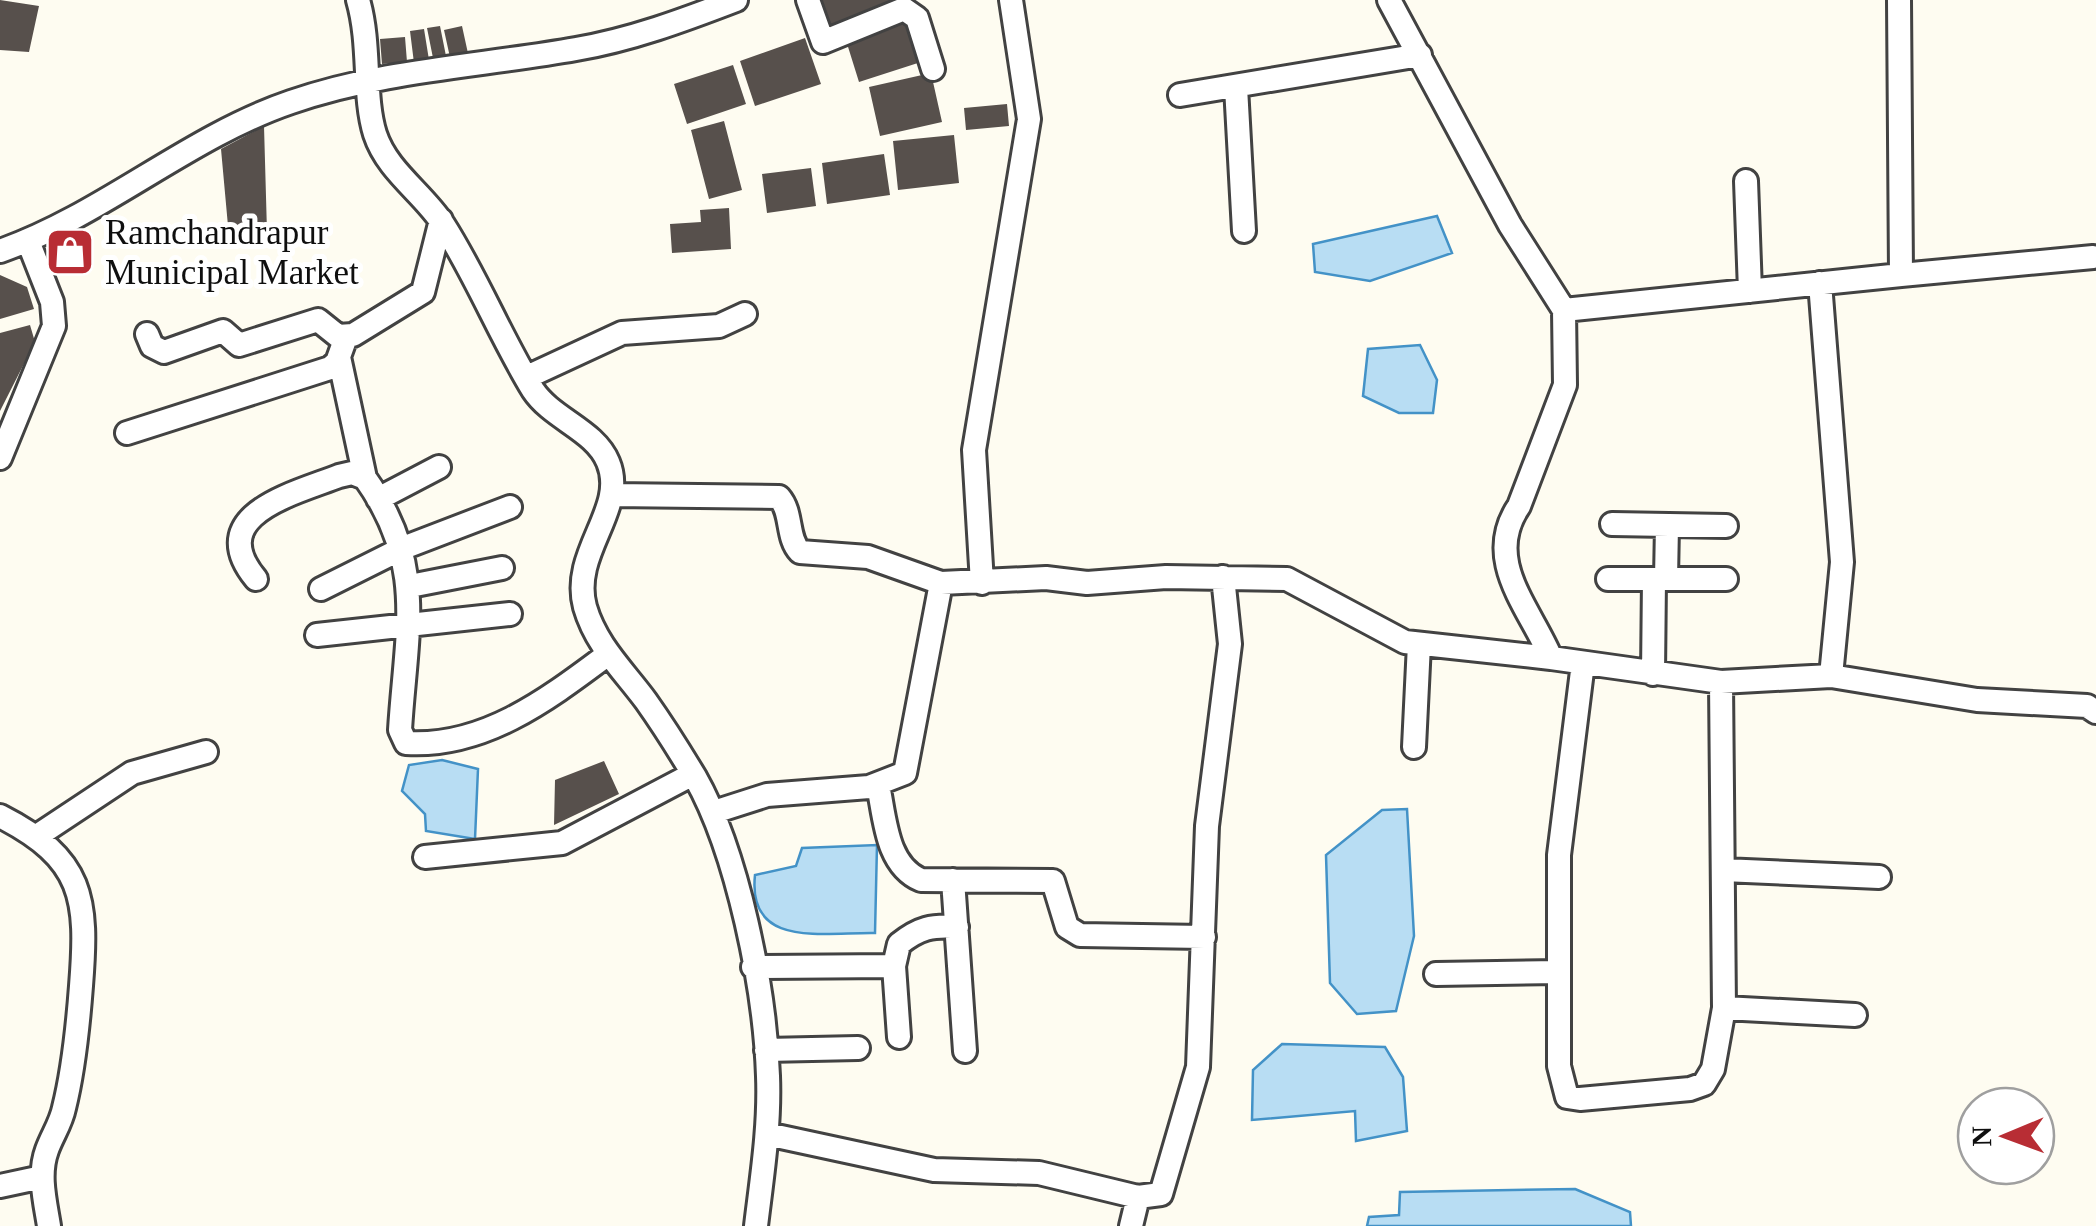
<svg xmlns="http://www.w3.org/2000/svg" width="2096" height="1226" font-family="'Times New Roman',serif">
<rect width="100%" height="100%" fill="#fefcf1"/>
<path fill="#b8ddf3" stroke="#4392c7" stroke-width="2.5" d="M1437 216 1452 253 1370 281 1315 272 1313 244Z
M1420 345 1437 380 1433 413H1399L1363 396 1368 349Z
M442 760 478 769 475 839 426 831 425 814 402 791 409 765Z
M1407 809 1414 936 1396 1011 1357 1014 1330 983 1326 855 1382 810Z
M877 845 875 933C823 932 747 949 755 875L796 866 802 848Z
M1282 1044 1385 1047 1403 1077 1407 1131 1356 1141 1355 1111 1252 1120 1253 1070Z
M1575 1189 1630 1212 1631 1226H1367L1369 1217 1399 1215 1400 1192Z"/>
<path fill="#57504c" d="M0 0 39 6 29 52 0 50Z
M820 0H896L832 27Z
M905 13 921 62 859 82 844 34Z
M440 26 447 61 434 63 427 28Z
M462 26 469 58 451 62 444 30Z
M424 29 429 60 414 63 410 31Z
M405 37 407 62 382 64 380 39Z
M805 38 821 84 755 106 740 61Z
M733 65 746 104 687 124 674 84Z
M931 73 942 122 880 136 869 87Z
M1007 104 1009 126 966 130 964 108Z
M724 121 742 190 709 199 691 130Z
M264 126 267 232 229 237 221 149Z
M954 135 959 183 898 190 893 141Z
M884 154 890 195 827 204 822 163Z
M811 168 816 206 767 213 762 174Z
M729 208 731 249 672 253 670 224 701 222 700 210Z
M0 275 27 287 34 309 0 319Z
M30 325 35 342 0 411V333Z
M604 761 619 794 554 825 555 780Z"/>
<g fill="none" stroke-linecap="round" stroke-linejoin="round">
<g stroke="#424242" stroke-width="28">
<path id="minor" d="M358 0C371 45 363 96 375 134 387 171 423 193 443 224 477 277 500 336 533 390 552 419 595 430 608 462 628 509 570 552 585 607 596 645 623 670 646 701 663 725 680 752 695 777 738 853 765 989 768 1076 770 1126 762 1176 756 1226
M808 0 823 42 904 9 917 18 933 69
M1389 0 1510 225 1564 310 1901 275 1899 0
M1236 87 1244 231
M1180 95 1420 55
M1746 181 1750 291
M0 251C103 215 188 137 291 102 383 70 481 66 576 49 630 40 684 20 736 0
M1901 275 2093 257
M1820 283 1842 562 1831 676
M147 334 152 346 164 352 223 331 239 345 318 320 338 336 353 335 423 292 441 220
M339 357 365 478
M527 377 622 333 719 326 745 314
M127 433 330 368 337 362 346 337
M0 458 54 326 52 302 28 241
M612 495 779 497C793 513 786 537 800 552L868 557 941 583 905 773 869 787 767 795 714 812
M378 499 439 467
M1612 524 1726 526
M256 579C203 515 293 494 339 476L352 473 365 478C427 565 406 631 400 730L406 743C484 748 548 699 607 655
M1608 579H1726
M1666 579 1667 525
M941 583 1046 578 1087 583 1166 577 1287 579 1405 642 1551 658C1530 608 1482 560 1519 506L1565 385 1564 310
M982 583 974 450 1029 119 1011 0
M410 586 502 568
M321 589 403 548 510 507
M317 635 510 614
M1551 658 1721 682 1831 676 1977 700 2087 706 2096 712
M1583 663 1559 855V1066L1567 1097 1580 1099 1690 1089 1704 1084 1713 1069 1724 1008 1721 682
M1653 674 1654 579
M1414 747 1419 644
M878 785C885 818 886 865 921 880L1053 881 1067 927 1080 935 1204 937
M0 816C84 859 88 898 81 986 78 1026 74 1068 64 1108 61 1123 52 1136 47 1150 38 1174 45 1201 49 1226
M37 836 132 773 206 752
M425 857 562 843 693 774
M1723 870 1879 877
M953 880 965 1051
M894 966 899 1037
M753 967 894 966 899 944C919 928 932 925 957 927
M1436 974 1559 972
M1724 1008 1855 1015
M766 1050 858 1048
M767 1134 934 1170 1039 1173 1138 1197 1161 1194 1198 1067 1207 826 1230 644 1223 577
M0 1186 42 1177
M1131 1226 1138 1197"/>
</g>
<use href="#minor" stroke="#fff" stroke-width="22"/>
</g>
<defs>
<g id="shop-square" transform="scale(2.5)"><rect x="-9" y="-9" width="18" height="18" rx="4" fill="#b82d34" stroke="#fff"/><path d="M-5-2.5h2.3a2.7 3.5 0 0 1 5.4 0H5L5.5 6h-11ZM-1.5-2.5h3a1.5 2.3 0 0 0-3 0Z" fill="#fff"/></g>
</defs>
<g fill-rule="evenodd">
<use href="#shop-square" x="70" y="252"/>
</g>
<g text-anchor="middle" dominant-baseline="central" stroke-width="10" stroke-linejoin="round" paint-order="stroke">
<g font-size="35" fill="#0f0f0f" stroke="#fff" text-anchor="start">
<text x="105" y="232">Ramchandrapur<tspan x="105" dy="40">Municipal Market</tspan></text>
</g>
</g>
<g transform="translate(2006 1136) rotate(269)"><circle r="48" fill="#ffffff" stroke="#9f9f9f" stroke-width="2.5"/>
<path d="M0-8L18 38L0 25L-18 38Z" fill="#b82d34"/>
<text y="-15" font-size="28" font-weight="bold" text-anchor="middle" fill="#0f0f0f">N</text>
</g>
</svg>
